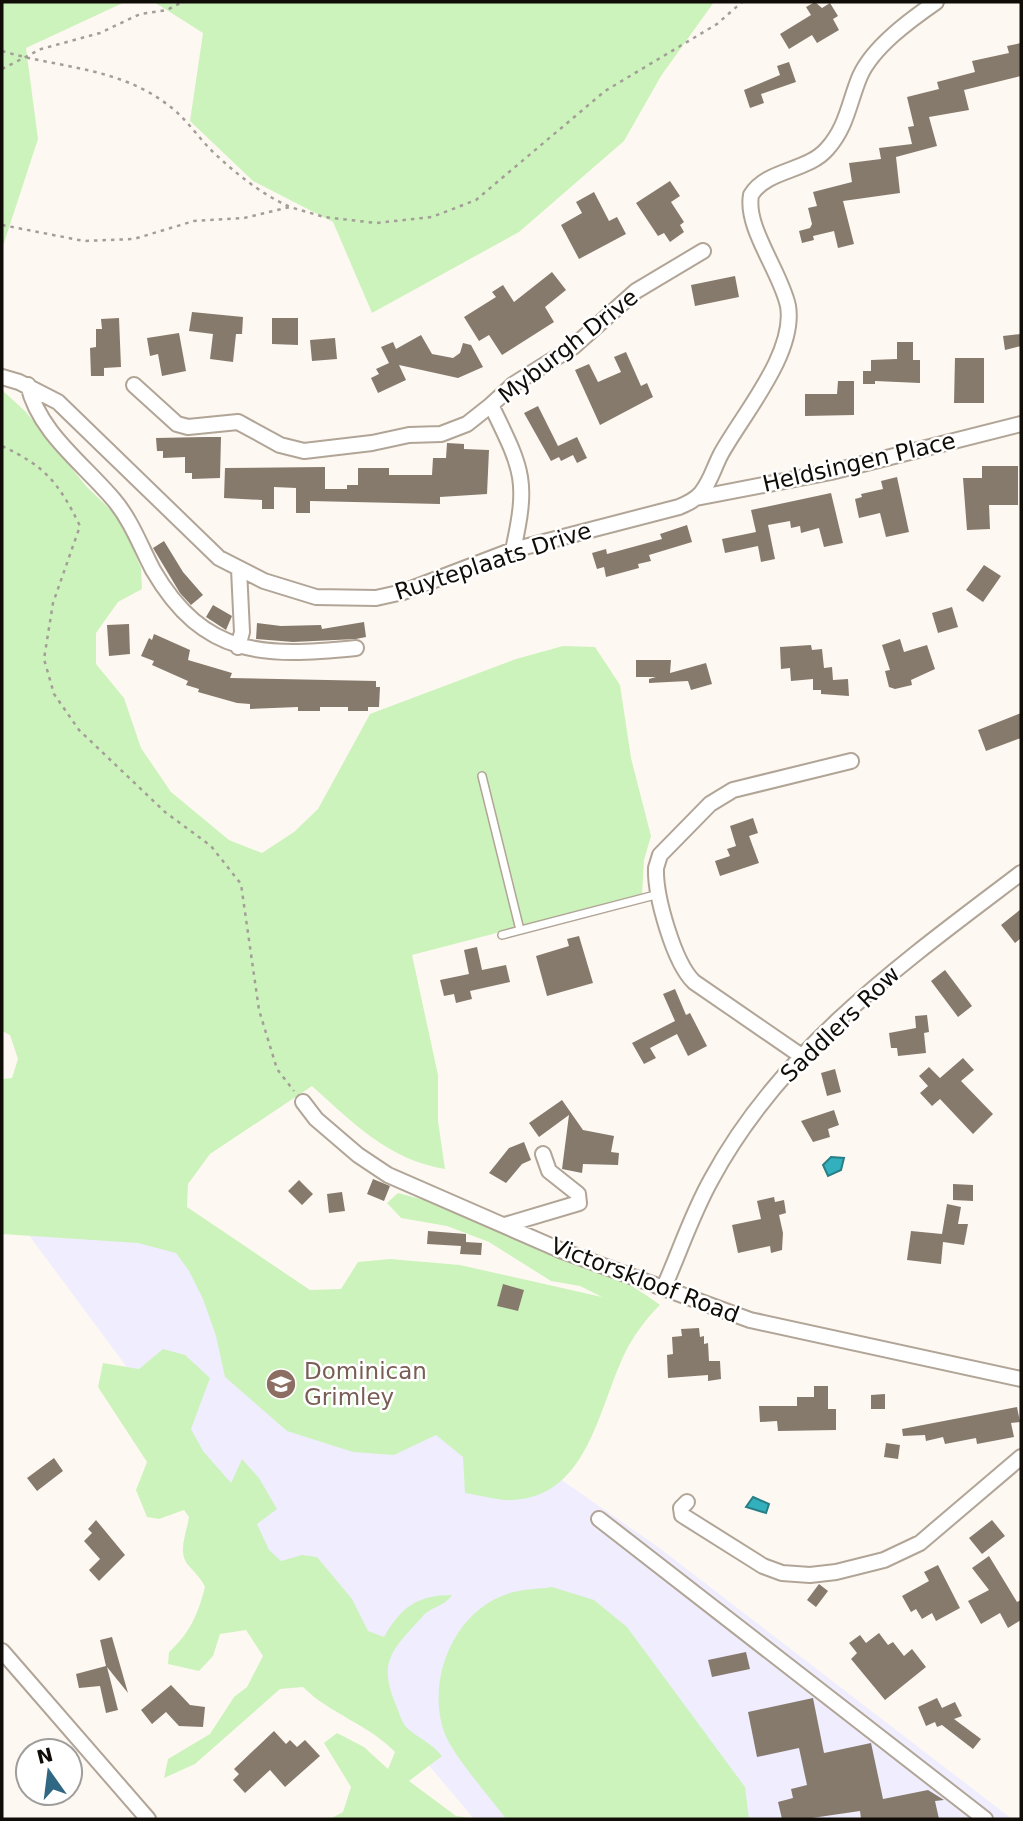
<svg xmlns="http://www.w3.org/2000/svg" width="1023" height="1821" font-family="'DejaVu Sans',sans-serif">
<rect width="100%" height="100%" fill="#fef8f2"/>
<path fill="#f0edfe" d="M2 1199 188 1220 658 1547 1012 1819H474L374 1700Z"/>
<path fill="#cdf3bc" d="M2 2H125L26 48 38 139 2 249Z
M154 2H714L661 76 624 141 519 232 372 313 333 222 253 181 190 121 203 33Z
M2 390 26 412 86 486 122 521 141 568 142 589 118 602 96 633V664L124 698 141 748 171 792 229 840 262 853 294 832 318 809 370 714 516 659 563 646 595 647 620 685 631 758 651 836 644 860 642 895 412 955 438 1075V1121L445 1169C389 1160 353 1123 312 1086L210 1154 188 1184 187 1207 310 1290 341 1289 358 1262 390 1259 460 1265 602 1297 580 1286 551 1281 489 1242 447 1226 401 1218 387 1203 398 1193C482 1214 591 1254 660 1305 648 1316 636 1333 628 1347 599 1401 591 1496 513 1500 498 1501 480 1495 465 1493L463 1457 436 1435 394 1455 353 1452 287 1431 225 1377 216 1336 203 1299 189 1271 176 1253 138 1243 2 1234V1079L12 1078 18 1059 10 1035 2 1031Z
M163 1349 185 1355 210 1378 191 1429 203 1451 231 1483 242 1459 259 1478 277 1509 257 1524 269 1550 281 1561 302 1555 317 1557 352 1599 368 1631 384 1637C401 1608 416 1595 452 1595 444 1607 432 1606 423 1616 393 1649 377 1661 396 1705 399 1712 402 1724 408 1729 420 1739 430 1742 442 1756L409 1781 456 1816 478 1819H330L343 1812 351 1787 324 1743 337 1733 364 1747 388 1769 395 1752C368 1724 330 1714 303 1687L280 1689 195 1764 164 1778 168 1759 210 1734 234 1697 247 1687 263 1656 246 1630 220 1634 213 1656 199 1671 168 1664 169 1652C190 1633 198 1614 205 1587 201 1578 195 1573 188 1565 177 1552 187 1532 189 1517L184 1510 159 1519 147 1517 136 1490 147 1462 98 1387 103 1363 139 1369Z
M552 1587 594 1600 627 1627 745 1787 749 1819H506C490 1797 453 1756 444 1732 426 1679 454 1610 510 1593 523 1589 539 1589 552 1587Z"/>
<path fill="#33b0bd" stroke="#287f86" stroke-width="2" d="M831 1157 844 1158 841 1170 828 1176 823 1165Z
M753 1497 769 1504 766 1513 746 1507Z"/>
<path fill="#867a6d" d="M815 2 822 8 830 3 838 16 833 19 839 30 817 43 812 35 789 49 780 34 811 15 806 7Z
M1021 43V76L964 90 969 110 929 117 937 146 896 157 900 193 843 201 854 244 838 248 834 231 813 236 814 240 802 243 799 231 810 228 812 224 808 208 817 206 813 192 852 182 849 163 881 159 879 148 912 144 908 127 914 126 907 97 939 89 937 82 975 72 972 61 1009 53 1007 46Z
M789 62 796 82 761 94 764 103 750 108 744 90 780 75 777 66Z
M670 181 680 196 671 202 684 222 680 225 684 232 670 242 664 233 658 236 636 203Z
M594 192 609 221 617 217 626 234 579 259 561 225 582 213 576 202Z
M552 272 566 290 545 307 554 322 502 355 489 335 479 341 464 317 496 297 492 292 503 285 514 302Z
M735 276 739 297 695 306 691 285Z
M192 312 243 317 242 334H236L233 362 210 359 213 334 189 331Z
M119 318 121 367 104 368V376H91L90 348 96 347V329H102L101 319Z
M272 318H298V345L272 344Z
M179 333 186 371 162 376 158 354 150 356 147 338Z
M1021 334V346L1005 350 1003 336Z
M421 335 432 354 453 358 460 353 463 343 471 345 483 367 458 378 399 365 406 380 378 393 371 378 379 374 376 369 389 363 381 347 393 342 396 349Z
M335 338 337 359 312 361 310 340Z
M897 342H913V360H920V383L875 381V384H863V371H871V360L897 359Z
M626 352 641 386 647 383 653 397 600 425 575 370 589 364 598 382 621 372 614 357Z
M955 358H984V403H954Z
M838 381H854V415L805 416V394H837Z
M538 406 558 446 577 437 587 458 577 463 573 455 561 461 559 457 551 461 524 413Z
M205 437H221L220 478 192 479V473H185V457L163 458V451H157L156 438Z
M447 443 464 444V449L489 450 487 494 440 497V504L310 501V513H296V488L274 487V509H262V500L224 498 225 468 325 467V489H347V485H358V468H389V475H432L433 458H446Z
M982 466H1018V505H989L990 529 967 530 963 478H982Z
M897 477 909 532 886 537 880 513 859 518 855 499 862 497 861 494 883 489 881 481Z
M831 493 843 543 824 547 819 528 801 533 800 526 791 528 790 521 768 525 775 559 761 562 758 546 725 553 722 539 756 532 751 510Z
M687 525 692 542 649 555 651 561 638 564 639 568 606 577 604 567 597 569 592 553 606 549 607 554 662 539 660 534Z
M164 541 183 572 203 595 191 605 180 593 153 548Z
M984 565 1001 576 983 602 966 590Z
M213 605 232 616 226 630 206 617Z
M952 607 958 627 938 633 932 613Z
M364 622 366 637 356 639 293 642 256 639 257 623 281 626 321 625 322 629Z
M129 624 130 654 109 656 107 625Z
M154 634 190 650 188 660 232 673 230 678 376 681V687H380L379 707H368V711H348V707H320V711H298V707L250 709V704L237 703 198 692 199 689 186 685 188 681 152 665 154 661 141 656 149 638 152 640Z
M900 639 904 652 927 645 935 669 911 680 912 685 895 689 889 687 885 671 890 670 882 645Z
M811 645 812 650 822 649 824 668 832 667 833 680 848 679 849 696 821 694V690H813V679L791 681 790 668 781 669 780 647Z
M636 660H671L670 673 706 663 712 684 691 690 688 681 649 683V679L656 677H636Z
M1021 713V738L986 751 978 730Z
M753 818 758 833 749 836 759 863 720 876 715 861 730 856 727 849 736 846 730 826Z
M1021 909V938L1015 943 1001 925Z
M579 936 593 983 547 996 536 956 569 946 567 939Z
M477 947 482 970 506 965 510 982 470 991 472 999 456 1003 454 994 444 996 440 980 469 974 464 950Z
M945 970 972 1006 958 1017 931 981Z
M675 989 686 1015 690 1013 707 1046 688 1056 677 1034 650 1048 656 1058 644 1064 632 1043 675 1021 663 994Z
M927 1015 929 1032 924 1033 926 1053 898 1056 897 1048H891L889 1033 916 1028 915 1016Z
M963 1058 974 1070 961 1081 993 1114 973 1134 940 1099 932 1106 920 1093 928 1086 919 1076 929 1067 940 1078Z
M835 1069 841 1092 827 1096 821 1073Z
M562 1100 583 1130 614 1136 611 1152 619 1153 618 1165 583 1164 582 1173 562 1169 569 1115 539 1137 529 1123Z
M834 1110 839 1125 828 1129 830 1137 813 1142 801 1121Z
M524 1142 531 1160 522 1164 506 1183 489 1173 509 1148Z
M373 1179 390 1186 384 1201 367 1194Z
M299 1180 313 1194 302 1205 288 1191Z
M953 1184 973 1185V1201L953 1200Z
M342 1192 345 1211 329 1213 327 1194Z
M774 1197 775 1202 784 1200 786 1213 779 1215 783 1233 782 1250 771 1253 770 1246 738 1253 732 1225 761 1219 757 1201Z
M947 1204 961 1207 958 1224H968L964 1245 943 1242 941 1264 907 1260 911 1231 942 1234Z
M428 1231 466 1234V1242L482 1243 481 1255 460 1254 461 1246 427 1244Z
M503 1284 524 1290 518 1311 497 1306Z
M699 1328 700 1337 704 1336V1344L708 1343 709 1361H720L721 1379 708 1381V1375L668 1378 667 1355 673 1354 672 1337 682 1336 681 1329Z
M814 1386H828V1409H836V1430L778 1431 777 1421 760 1422 759 1406H797V1397H814Z
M885 1394V1409H871V1395Z
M1017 1407 1020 1422 1011 1423 1014 1437 977 1444 976 1438 945 1444 943 1437 926 1441 925 1435 903 1436 902 1429Z
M886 1443 900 1445 898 1459 884 1457Z
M54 1458 63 1471 37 1491 27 1478Z
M96 1520 125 1555 99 1581 89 1570 100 1559 84 1541 92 1533 88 1529Z
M992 1520 1005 1536 982 1554 969 1538Z
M989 1556 1017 1602 1021 1600V1620L1008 1628 1000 1613 981 1624 968 1601 989 1590 972 1568Z
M938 1565 960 1608 936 1621 932 1613 922 1619 916 1609 911 1612 902 1596 929 1581 924 1572Z
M819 1584 828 1591 816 1607 807 1600Z
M879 1633 888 1645 893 1642 904 1656 912 1649 926 1667 885 1700 851 1659 857 1653 849 1643 860 1635 866 1643Z
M112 1637 128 1693 107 1667 118 1710 106 1713 100 1686 79 1688 76 1674 106 1666 100 1640Z
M746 1652 750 1669 712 1677 708 1660Z
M171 1685 190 1705 205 1707 203 1727 179 1726 166 1712 152 1724 141 1710Z
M813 1698 824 1753 871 1743 883 1799 928 1790 944 1800 935 1801 939 1819H861L860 1811 805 1819H782L778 1802 793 1798 791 1789 807 1785 799 1748 757 1757 748 1712Z
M937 1698 942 1708 955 1702 962 1716 954 1719 981 1739 973 1749 942 1725 937 1727 935 1722 926 1726 918 1707Z
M274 1731 286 1744 290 1740 297 1747 305 1740 320 1756 285 1787 270 1770 245 1793 233 1780 239 1774 234 1769Z"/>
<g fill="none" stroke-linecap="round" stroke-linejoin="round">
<g stroke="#b1a597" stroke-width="10">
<path id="lane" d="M482 776 520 930
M502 935 659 894"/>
</g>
<g stroke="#b1a597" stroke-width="18">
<path id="street" d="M2 377 19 382 58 402 219 558 264 581 316 597 376 598 403 592 513 550 679 507C688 503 695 500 701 493 711 481 714 467 721 454 743 414 796 353 788 306 781 272 745 228 751 195 767 169 807 172 827 149 847 127 849 102 860 76 873 47 910 20 936 2
M28 385C39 433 84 464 114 500 131 520 141 547 153 570 204 658 265 657 356 648
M134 385 177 424 188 427 238 422 280 445 304 451 372 443 409 435 441 434 467 424 491 405
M696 498 831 472 1021 424
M513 550C529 479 522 469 491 405L514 384 573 347 636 291 703 251
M238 647 242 632 239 569
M800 1055 694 982C674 963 655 896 656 868L660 855 710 804 733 790 851 761
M303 1102 316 1119 358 1155 388 1175 560 1250 750 1320 1021 1379
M505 1225 579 1203 578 1194 549 1171 543 1154
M664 1287C680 1251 692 1214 711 1180 781 1049 905 961 1021 873
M687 1502 681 1508 682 1515 763 1566 782 1573 810 1575 836 1572 884 1560 920 1543 1021 1457
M599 1519 985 1819
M2 1651 148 1819"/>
</g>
<path stroke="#a39e98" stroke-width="2.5" stroke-dasharray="3.5 5" stroke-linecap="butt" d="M2 51C58 68 119 67 168 105 185 117 197 136 212 151 235 173 261 194 290 207
M2 69 41 49 100 33 140 14 167 10 182 2
M2 225 84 241 134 239 194 221 244 218 290 207 324 217 376 223 432 217 476 200 605 91 717 24 742 2
M2 446C45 466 59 483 80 526L53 603 44 659 54 694 79 730 165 812 211 846 241 884 259 1010 277 1069 294 1091"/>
<use href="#lane" stroke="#fff" stroke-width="7"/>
<use href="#street" stroke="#fff" stroke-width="14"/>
</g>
<defs>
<g id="school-disc" transform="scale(1.575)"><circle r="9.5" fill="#8d6e63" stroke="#fff"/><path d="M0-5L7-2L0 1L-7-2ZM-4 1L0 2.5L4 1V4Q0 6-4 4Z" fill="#fff"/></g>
</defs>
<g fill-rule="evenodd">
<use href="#school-disc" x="281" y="1384"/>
</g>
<g text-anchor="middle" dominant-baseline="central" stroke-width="5" stroke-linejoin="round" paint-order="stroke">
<g font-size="23" fill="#100c07" stroke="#fff">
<text transform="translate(568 346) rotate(-38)">Myburgh Drive</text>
<text transform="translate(859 462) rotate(-13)">Heldsingen Place</text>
<text transform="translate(493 561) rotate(-18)">Ruyteplaats Drive</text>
<text transform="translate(840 1024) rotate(-44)">Saddlers Row</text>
<text transform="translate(645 1280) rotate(21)">Victorskloof Road</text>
</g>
<g font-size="23" fill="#785e54" stroke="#fff" text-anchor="start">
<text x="304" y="1371">Dominican<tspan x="304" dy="26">Grimley</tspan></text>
</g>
</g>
<rect width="1023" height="1821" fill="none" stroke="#100c07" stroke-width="7"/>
<g transform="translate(49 1772) rotate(346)"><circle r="33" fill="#ffffff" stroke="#9f9e9c" stroke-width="2"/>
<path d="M0-5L12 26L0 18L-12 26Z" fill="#306782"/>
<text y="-10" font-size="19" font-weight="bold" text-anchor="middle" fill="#100c07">N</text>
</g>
</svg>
